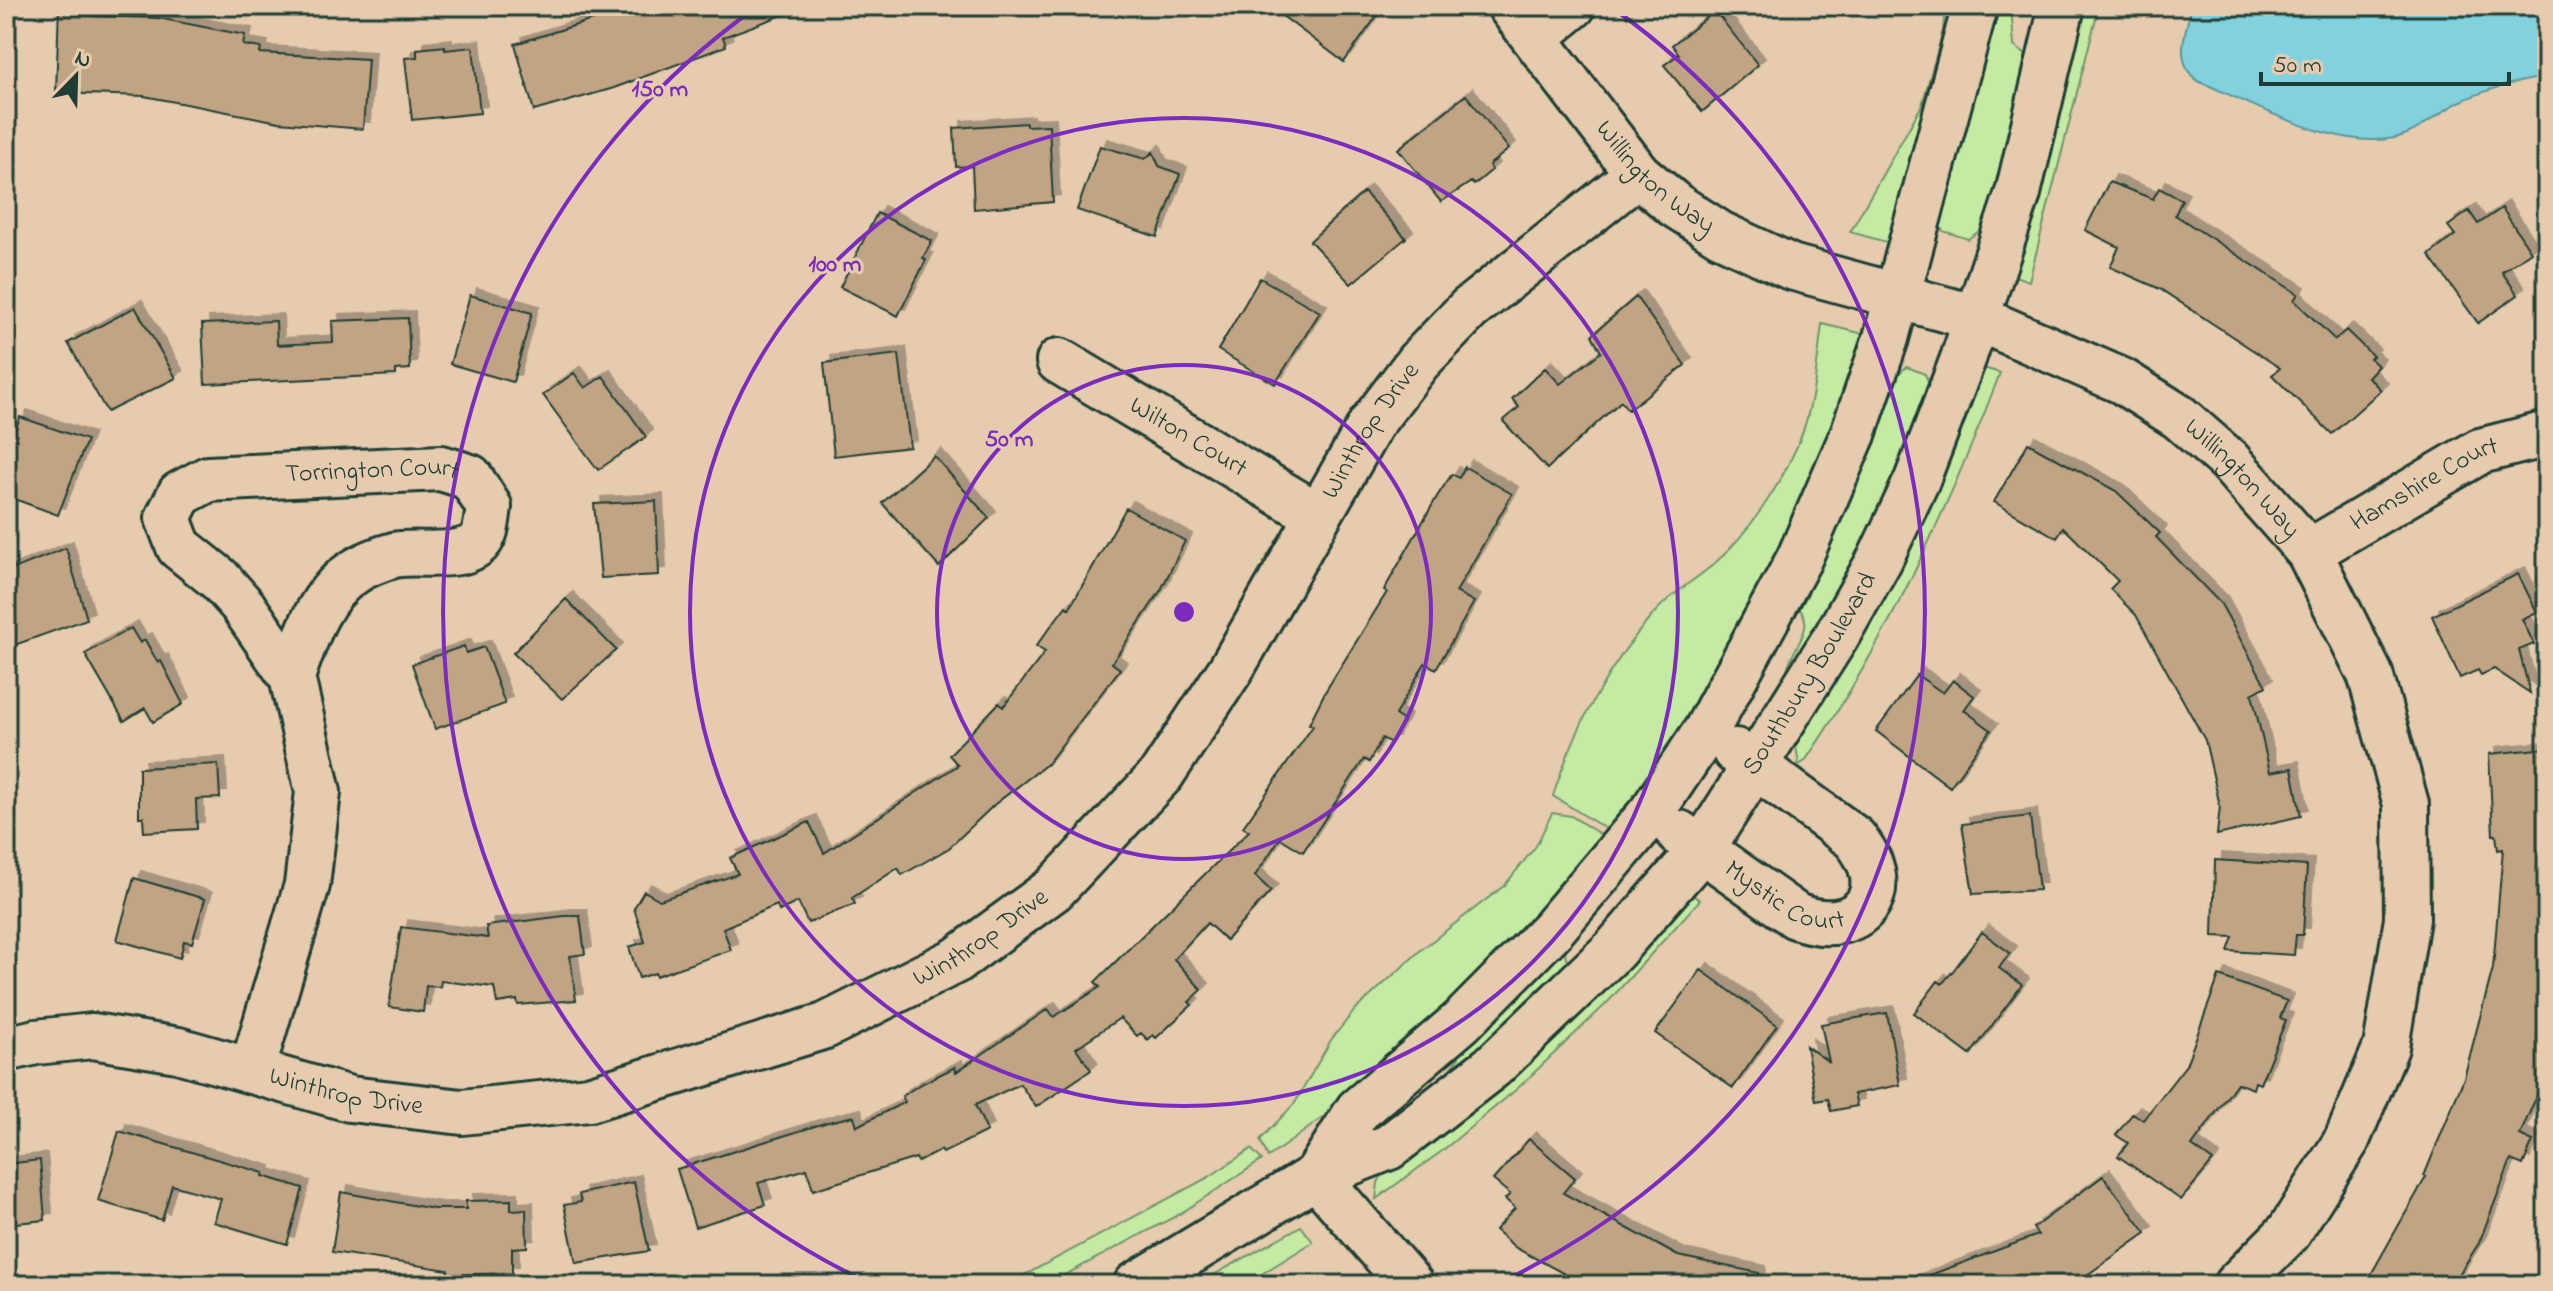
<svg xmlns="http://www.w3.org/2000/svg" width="2553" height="1291" font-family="'Indie Flower',sans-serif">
<defs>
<filter id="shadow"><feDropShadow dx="7" dy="-7" stdDeviation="0" flood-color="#0004"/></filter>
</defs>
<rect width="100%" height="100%" fill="#e6cbae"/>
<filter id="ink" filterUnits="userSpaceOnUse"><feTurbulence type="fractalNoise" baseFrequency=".0125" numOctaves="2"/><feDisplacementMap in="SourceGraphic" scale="16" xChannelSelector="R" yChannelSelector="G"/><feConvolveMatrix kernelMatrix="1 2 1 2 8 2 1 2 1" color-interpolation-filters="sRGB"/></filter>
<g filter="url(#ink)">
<path fill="#c4eaa4" stroke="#72946c" stroke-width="2" d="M1945 6H1955L1890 243 1850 232 1922 105 1943 31Z
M1987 6H2011L2014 46 2030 58 1985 227 1968 239 1943 231 1938 224Z
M2075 6H2099L2029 281 2009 274Z
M1822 324 1864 334 1865 339 1810 496 1699 706 1611 832 1553 796C1574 729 1610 662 1657 610 1674 592 1695 580 1714 564 1749 533 1779 487 1798 444 1814 407 1817 364 1822 324Z
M1907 367 1925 374 1931 388 1870 541 1786 675C1787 651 1824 625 1793 603L1893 377Z
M1980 367 2000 373C1948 509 1887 641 1805 761L1799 765 1795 740Z
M1552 813 1571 816 1606 838C1507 956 1396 1070 1268 1157L1260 1140 1295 1103 1331 1040 1355 1010 1422 949 1505 885 1536 846Z
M1683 889 1700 900 1607 1003 1518 1088 1442 1151 1376 1199 1378 1183 1385 1168Z
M1569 942 1565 953 1568 966 1469 1060 1441 1079 1459 1058 1458 1048Z
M1251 1149 1262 1160 1178 1215 1046 1285H1006L1209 1177Z
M1301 1226 1313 1242 1244 1285H1196Z"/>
<path fill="#82d1de" stroke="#5a969a" stroke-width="2" d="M2192 6H2547V77C2518 81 2485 90 2459 102 2441 111 2426 126 2407 134 2348 158 2254 104 2198 81 2173 61 2185 33 2192 6Z"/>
<path fill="#c1a483" stroke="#1f3d34" stroke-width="2" filter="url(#shadow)" d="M59 6H92V16L158 18 245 35 243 45 261 48 260 53 368 59 363 129 279 122 144 96 56 93Z
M612 6H799V9L723 37 726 46 614 88 534 111 515 44 615 13Z
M1269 6H1384L1344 62Z
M1715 11 1758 65 1702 112 1664 65 1679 54 1672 45Z
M445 46V50L473 47 480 113 412 120 405 58 417 57V49Z
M1466 95 1509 149 1489 165 1492 170 1474 185 1471 182 1441 202 1398 149Z
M1026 123V126L1049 125 1053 202 974 209 972 166 956 167 954 128Z
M1100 146 1145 159 1153 152 1159 166 1180 174 1157 237 1077 210Z
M2109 182 2153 199 2159 188 2182 200 2175 215 2298 294 2294 300 2335 340 2346 330 2373 356 2370 358 2378 366 2368 377 2381 390 2332 434 2272 375 2280 368 2160 289 2110 267 2119 247 2085 230Z
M1364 192 1406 238 1351 284 1310 241Z
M2502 208 2531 252 2502 272 2518 295 2478 323 2429 255 2455 235 2448 226 2469 211 2478 224Z
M877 213 932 241 923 258 926 260 898 316 840 287Z
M1260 278 1320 312 1275 384 1218 350Z
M470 295 532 313 513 382 450 364Z
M1636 297 1685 365 1628 410 1621 401 1547 469 1503 421 1519 407 1512 399 1545 368 1560 384 1601 352 1592 335Z
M135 307 176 378 107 412 68 343Z
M408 318 410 369 396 370V375L205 384 202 324 276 321 277 345 333 342 332 321Z
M899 354 910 447 834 456 824 363Z
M574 373 585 388 603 376 646 437 598 470 543 395Z
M20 417 87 440 58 515 6 496V458Z
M2028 443 2116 491 2160 533 2156 537 2221 604 2266 686 2252 694 2270 772 2292 768 2301 816 2217 835 2220 806 2205 740 2136 615 2110 589 2118 581 2063 527 2057 538 1994 502Z
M934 456 989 518 939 567 882 503Z
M1465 467 1512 494 1456 592 1474 602 1436 669 1425 663 1395 715 1404 721 1391 743 1382 738 1369 762 1364 759 1303 852 1280 838 1255 876 1271 891 1226 940 1207 923 1174 959 1202 990 1189 1002 1192 1005 1156 1038 1153 1035 1148 1040 1141 1033 1137 1036 1120 1018 1076 1048 1091 1070 1036 1107 1020 1084 975 1105 987 1131 943 1153 941 1150 918 1162 916 1158 813 1190 807 1169 758 1183 765 1205 695 1227 677 1169 828 1122 854 1116 857 1126 905 1102 902 1096 919 1085 955 1067 956 1072 1048 1009 1054 1017 1100 987 1095 982 1249 831 1243 827 1313 726 1309 724 1325 692 1387 592 1384 590 1438 495 1452 474 1459 478Z
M656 501 659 575 601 578 594 504Z
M1126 508 1185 541 1161 590 1112 663 1120 669 1047 764 995 804 949 848 902 875 898 868 852 898 855 904 808 923 798 902 779 911 777 905 723 928 731 950 656 976 655 973 639 978 629 947 645 942 634 908 644 891 660 900 738 874 730 858 809 822 824 853 958 765 949 755 999 703 1003 707 1045 652 1036 646 1066 606 1069 609Z
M66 548 87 619 12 646 6 630V572Z
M2518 574 2537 612 2522 619 2534 644 2519 650 2530 693 2494 669 2481 675 2478 670 2460 678 2432 616Z
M566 599 616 650 562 699 513 653Z
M131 628 140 643 145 640 158 663 161 661 183 704 153 722 145 708 124 721 85 654Z
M464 646 466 653 484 647 505 704 435 729 412 664Z
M1917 675 1943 693 1953 680 1974 696 1964 710 1991 730 1950 787 1876 731Z
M2547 748V1057L2540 1088 2520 1135 2533 1141 2523 1165 2511 1160 2479 1243 2452 1285H2365L2426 1177 2424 1176 2464 1078 2493 968 2503 849 2498 850 2496 835H2493L2489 754Z
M218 764 220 798 196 799 197 829 144 832 143 817H139V768Z
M2030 816 2039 890 1973 894 1962 824Z
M2215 860 2307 866 2303 935H2296L2294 955 2228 951 2233 937 2213 936Z
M134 878 205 899 192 943 184 941 180 958 117 940Z
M564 916H580L585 954 570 956 576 1000 518 1005 517 1000 497 1003 494 987 441 981 440 987 426 986 423 1012 389 1007 401 927 488 938 486 926Z
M1982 932 2010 953 1999 968 2022 985 1970 1055 1914 1013 1938 981 1942 984 1953 971Z
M1701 970 1777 1025 1733 1088 1655 1033Z
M2219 976 2287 1001 2280 1018 2286 1020 2260 1084 2255 1082 2253 1089 2237 1083 2192 1146 2213 1161 2181 1200 2118 1156 2128 1143 2116 1135 2133 1113 2143 1120 2186 1065Z
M1887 1013 1900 1085 1854 1094 1857 1106 1831 1111 1828 1099 1816 1101 1806 1046 1829 1062 1821 1024Z
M119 1131 264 1173 263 1176 303 1188 287 1244 214 1222 221 1199 172 1185 162 1220 98 1201Z
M1529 1139 1575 1178 1563 1193 1678 1256 1759 1273 1758 1285H1585L1516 1248 1495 1230 1515 1208 1505 1199 1510 1194 1493 1180Z
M40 1160 45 1220 6 1224V1164Z
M2103 1176 2146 1233 2073 1285H1911V1282L2038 1235 2033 1228Z
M634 1182 649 1251 576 1263 564 1205 581 1202 579 1194Z
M341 1192 434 1209H466V1201L511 1200V1210L526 1209 527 1247 512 1248V1273L448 1275V1270L332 1252Z"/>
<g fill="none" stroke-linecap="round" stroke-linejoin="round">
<g stroke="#1f3d34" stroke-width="50">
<g id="minor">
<path id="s1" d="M1510 6 1638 174 1675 205 1720 234 1791 267 1977 318 2122 381 2179 417 2228 460 2309 552 2370 674 2406 804 2407 919 2386 1047 2347 1140 2289 1232 2236 1285"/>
<path d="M1535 37 1573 6"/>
<path id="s2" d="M1059 361 1317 515"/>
<path id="s3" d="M2309 552 2480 451 2547 434"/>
<path id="s4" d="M1679 833 1796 916C1860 940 1899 891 1854 838L1735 751"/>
<path id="s5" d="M6 1049 36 1042 93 1036 178 1050 350 1099 462 1112 589 1099 825 1026 957 960 1054 889 1162 774 1231 669 1371 424 1418 362 1469 309 1638 174"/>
<path id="s6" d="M252 1070 307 885 318 792 292 677 243 606 219 579 179 547 168 518 180 494 208 479 441 468 470 477 489 507C487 518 487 533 479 542 461 561 417 550 394 555 382 558 364 565 354 572 318 595 305 640 292 677"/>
<path d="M1316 1176 1358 1110 1461 1022 1552 930 1651 813 1706 731 1799 559 1853 434 1886 338 1975 6"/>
<path d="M1316 1176 1411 1285"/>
<path id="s7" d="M1136 1285 1316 1176 1389 1147 1492 1067 1614 950 1702 849 1836 637 1880 559 1917 480 1963 359 2018 193 2062 6"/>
</g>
</g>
<use href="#minor" stroke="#e6cbae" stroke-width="44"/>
</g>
</g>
<g fill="none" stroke="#7b2cbf" stroke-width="4">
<circle cx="1184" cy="612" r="247"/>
<circle cx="1184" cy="612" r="494"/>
<path d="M871 1284A741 741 0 0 1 754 9M1614 9A741 741 0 0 1 1497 1284"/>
</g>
<g text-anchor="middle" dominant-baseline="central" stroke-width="6" stroke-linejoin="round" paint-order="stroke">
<g font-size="26" fill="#1f3d34" stroke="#e6cbae">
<text stroke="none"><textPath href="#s1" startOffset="226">Willington Way</textPath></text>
<text stroke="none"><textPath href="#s5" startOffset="1668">Winthrop Drive</textPath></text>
<text stroke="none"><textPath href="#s2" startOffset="150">Wilton Court</textPath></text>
<text stroke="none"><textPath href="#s6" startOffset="832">Torrington Court</textPath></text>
<text stroke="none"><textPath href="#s1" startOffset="898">Willington Way</textPath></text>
<text stroke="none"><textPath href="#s3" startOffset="134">Hamshire Court</textPath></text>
<text stroke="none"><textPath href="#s7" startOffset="928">Southbury Boulevard</textPath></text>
<text stroke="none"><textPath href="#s4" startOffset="126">Mystic Court</textPath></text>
<text stroke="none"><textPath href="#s5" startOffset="1020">Winthrop Drive</textPath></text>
<text stroke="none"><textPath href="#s5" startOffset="348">Winthrop Drive</textPath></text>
</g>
</g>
<circle cx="1184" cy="612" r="12" fill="#7b2cbf" stroke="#e6cbae" stroke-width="4"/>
<g font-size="24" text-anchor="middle" font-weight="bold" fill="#7b2cbf" stroke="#e6cbae" stroke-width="6" stroke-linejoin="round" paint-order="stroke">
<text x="660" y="96">150 m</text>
<text x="835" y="271">100 m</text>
<text x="1009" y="446">50 m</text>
</g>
<rect width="2553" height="1291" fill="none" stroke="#e6cbae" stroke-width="32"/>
<rect x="16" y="16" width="2521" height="1259" fill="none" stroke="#1f3d34" stroke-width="3" filter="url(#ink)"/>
<g transform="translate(76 76) rotate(23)" stroke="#e6cbae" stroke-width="6" paint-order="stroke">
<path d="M0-6L14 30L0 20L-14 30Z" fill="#1f3d34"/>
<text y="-12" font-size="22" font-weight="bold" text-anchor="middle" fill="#1f3d34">N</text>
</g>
<path d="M2261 72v12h248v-12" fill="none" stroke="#1f3d34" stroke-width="4"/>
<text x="2273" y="72" font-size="24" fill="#1f3d34" stroke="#e6cbae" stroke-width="6" paint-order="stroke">50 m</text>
</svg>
